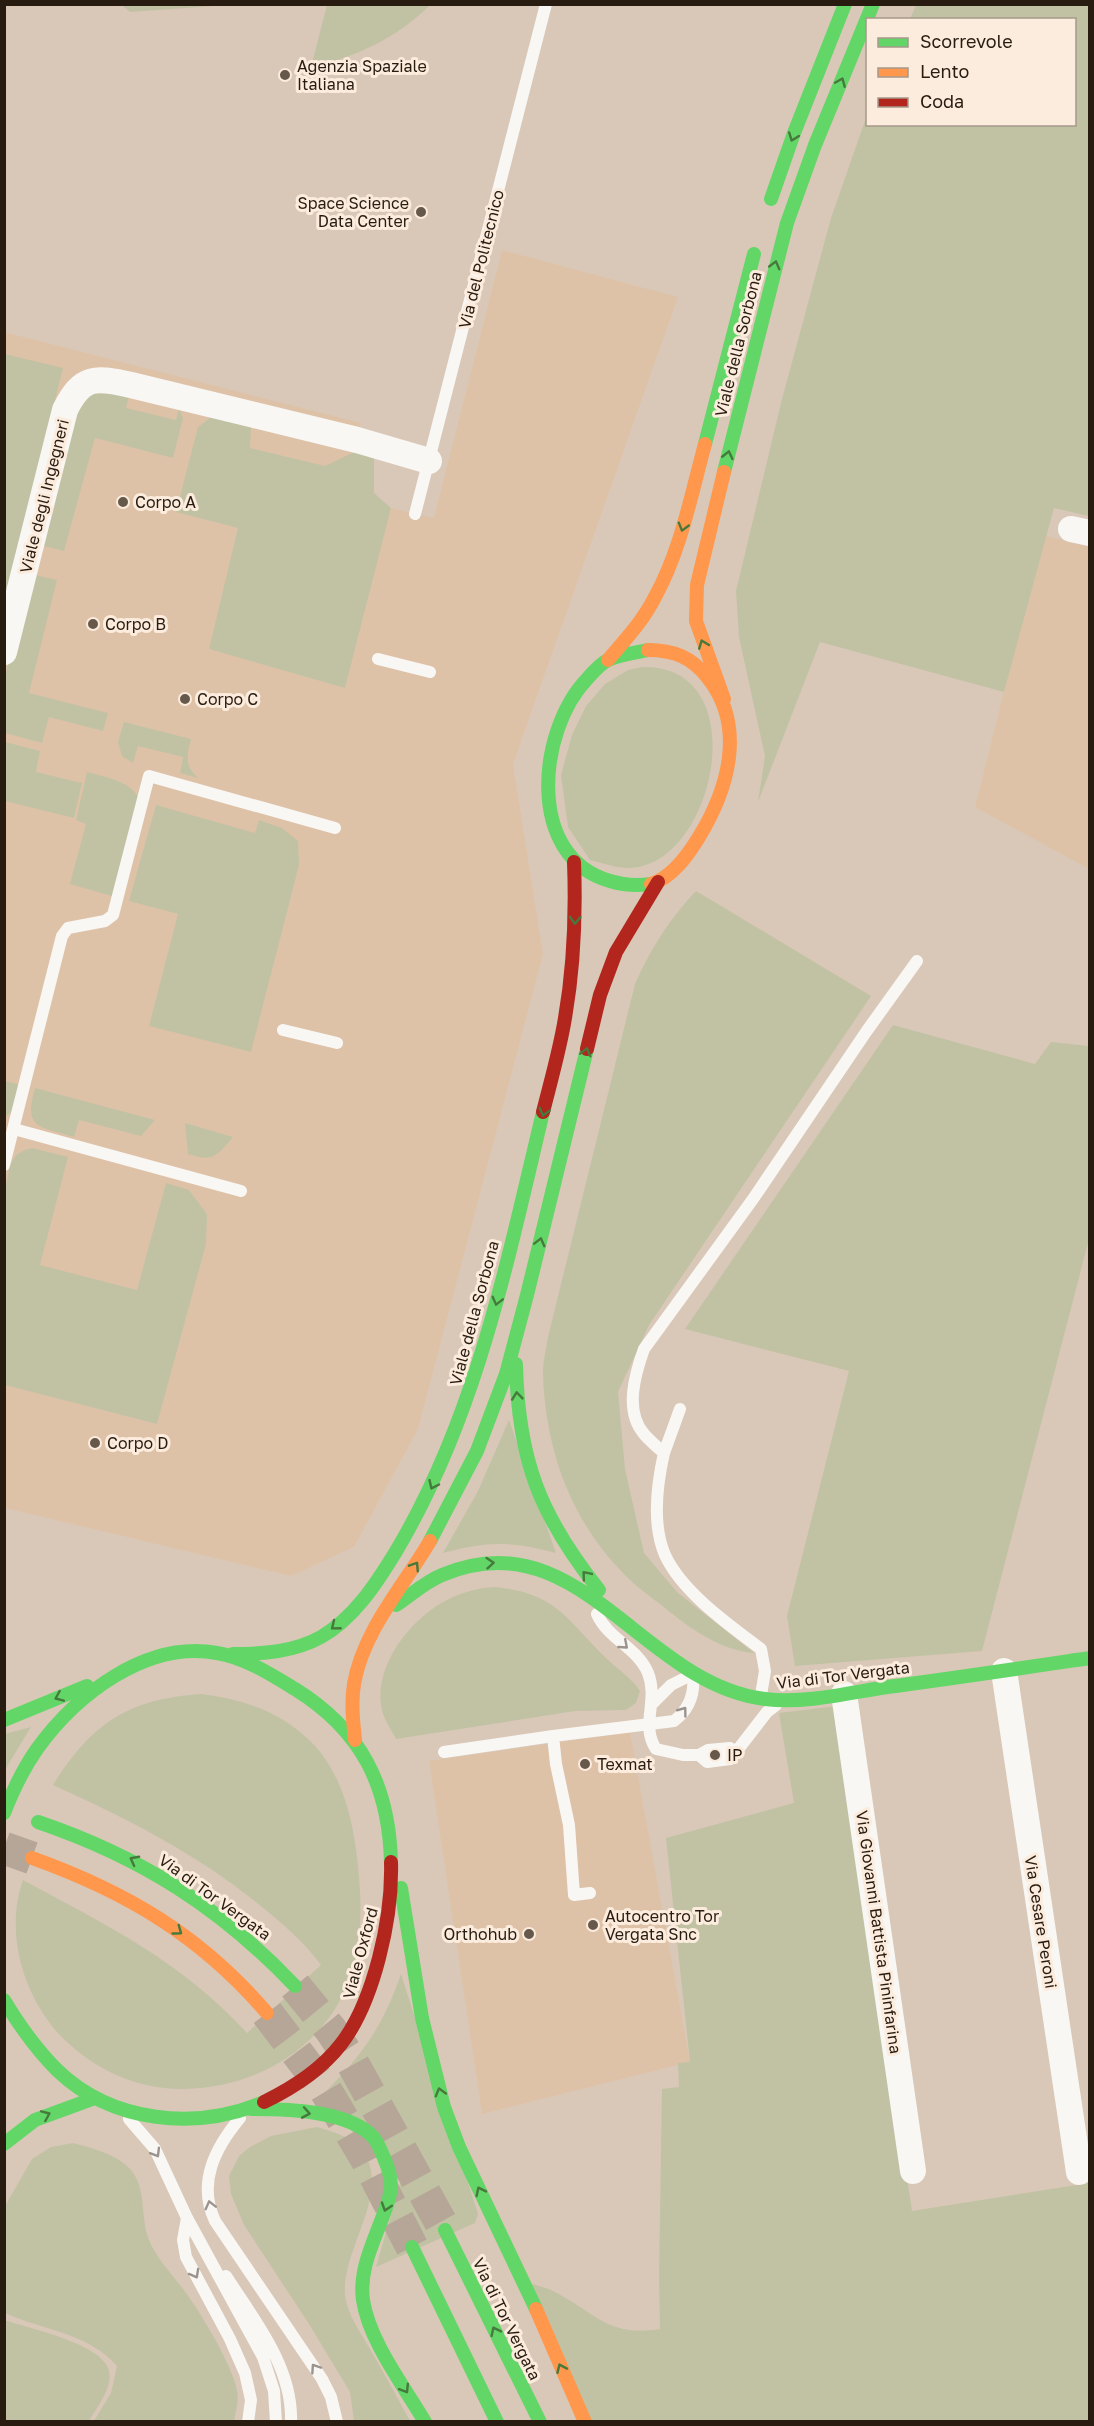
<svg xmlns="http://www.w3.org/2000/svg" width="1094" height="2426" font-family="'Golos Text',sans-serif">
<rect width="100%" height="100%" fill="#d9c8b8"/>
<path fill="#dec2a8" d="M502 250 678 297 513 764 543 954 418 1429 354 1547 291 1576 5 1508 4 332 361 423 348 473 391 508 434 518Z
M1043 535 1089 547V877L1087 868 975 807Z
M630 1732 690 2062 482 2114 429 1761Z"/>
<path fill="#c1c2a4" d="M122 5H228L130 12Z
M327 5V4L430 5C397 38 356 57 311 67Z
M916 5H1089V516L1054 508 1004 692 820 642 758 802 765 756 739 637 736 591 781 403 831 218 867 115 868 124H1074V20L910 19Z
M5 354 63 368 5 602Z
M87 392 130 393 126 408 176 420 179 408 183 418 173 458 95 438 64 551 40 545 72 411Z
M211 417 251 426 250 448 325 466 354 452 374 457V493L391 508 345 688 209 649 238 528 176 512 198 427Z
M31 574 57 580 29 693 108 713 103 731 49 717 42 743 5 733V677Z
M642 667C756 663 717 863 631 868 618 869 603 863 590 860L568 827 561 775 572 735 586 706 605 684 628 670Z
M124 722 191 739C187 756 184 765 198 778L180 773 183 757 138 746 133 763 122 756 118 742Z
M5 742 40 751 36 772 82 783 74 818 5 801Z
M87 772C107 778 130 780 140 800L115 897 70 884 86 824 76 820Z
M156 805 255 833 259 820 282 828 298 841 299 865 251 1052 149 1026 178 914 129 901Z
M696 891 871 996 649 1325 618 1392 625 1469 644 1553 677 1592 754 1653C722 1651 689 1628 665 1608 651 1597 635 1586 623 1573 570 1519 545 1448 543 1373 543 1362 546 1349 548 1337L635 984C652 947 668 921 696 891Z
M893 1025 1035 1064 1051 1042 1089 1046V1239L982 1651 795 1666 787 1616 849 1371 685 1329Z
M5 1081 20 1085 14 1110 5 1117Z
M35 1088 155 1120 141 1136 79 1120 74 1137C39 1126 23 1130 35 1088Z
M185 1123 233 1137C216 1157 213 1162 188 1154Z
M32 1148 68 1157 40 1265 137 1290 166 1183 189 1190 207 1214 206 1244 157 1424 5 1385V1191C10 1169 8 1153 32 1148Z
M509 1420 556 1553C510 1541 489 1541 443 1553L478 1491Z
M495 1587C557 1593 566 1619 606 1658 617 1669 632 1678 640 1691L636 1703 626 1710 575 1711 396 1739C391 1729 384 1720 382 1710 372 1667 411 1618 447 1600 462 1592 478 1588 495 1587Z
M201 1694C241 1699 277 1710 307 1738 340 1768 352 1814 357 1857 361 1891 363 1926 355 1960 338 2039 263 2088 185 2089 136 2090 90 2068 57 2032 22 1992 5 1931 23 1880 108 1926 180 1960 247 2033L321 1965C305 1943 283 1924 262 1907 199 1855 128 1819 53 1785 92 1723 128 1699 201 1694Z
M837 1706 912 2211 1089 2183V2421H585L524 2282C534 2285 546 2287 555 2292 597 2314 608 2337 660 2329L659 2279 662 2089 679 2087 678 2063 690 2062 666 1838 794 1803 779 1713Z
M31 1727 5 1770V1734Z
M401 1974 478 2214 475 2223 376 2267 401 2180 319 2098C360 2058 382 2029 401 1974Z
M317 2127C330 2131 345 2135 355 2143 400 2183 341 2246 345 2295 347 2314 361 2333 370 2349 384 2373 397 2397 410 2421H354L350 2392 309 2324 244 2225 231 2194 229 2176 239 2156 250 2147 271 2136Z
M73 2143C92 2148 117 2154 131 2170 147 2189 140 2218 149 2240 156 2257 169 2271 180 2285 197 2306 232 2364 237 2390 239 2400 236 2411 234 2421H94L111 2393 117 2366C89 2333 42 2330 5 2313V2206L32 2159 51 2147Z
M4 2320C28 2328 104 2344 109 2371 113 2388 97 2407 89 2421H5Z"/>
<g fill="none" stroke-linecap="round" stroke-linejoin="round">
<path stroke="#b6a697" stroke-width="33" stroke-dasharray="33 16" stroke-linecap="butt" d="M4 1848 32 1858
M295 1986 331 2030 352 2062 445 2230
M267 2013 326 2091 366 2158 412 2247"/>
<path stroke="#f9f7f4" stroke-width="12" d="M415 514 546 4
M378 659 430 672
M283 1030 337 1043
M14 1129 241 1191
M4 1165 62 936 68 928 105 921 113 915 149 776 335 828
M664 1453 680 1409
M597 1614C608 1639 638 1648 648 1673 659 1701 640 1725 656 1749L683 1755H699L708 1750 730 1748 736 1752 767 1712 776 1705
M761 1695 765 1671 761 1649C729 1625 682 1592 665 1555 652 1525 657 1484 664 1453 657 1447 650 1441 644 1434 624 1411 635 1374 644 1349L753 1199 866 1032 917 961
M553 1736 556 1764 569 1825 574 1895 590 1893
M444 1752 553 1736 674 1721C690 1709 695 1693 693 1674L671 1685 653 1703
M699 1755 707 1762 730 1759 736 1752
M240 2118C215 2148 197 2183 215 2221L322 2379 331 2397 337 2422
M129 2119 155 2149 187 2218 263 2357 274 2391 276 2422
M187 2218 183 2240 186 2257 230 2339 245 2373 251 2400 248 2422
M226 2276C254 2320 293 2367 291 2422"/>
<path stroke="#f9f7f4" stroke-width="26" d="M1071 529 1090 533
M4 652 65 410C82 375 96 377 131 385L357 440 429 461
M1004 1671 1079 2172
M844 1694 913 2171"/>
<path stroke="#63d668" stroke-width="14" d="M771 199 794 133 845 4
M705 444 754 254
M724 472 787 223 815 145 873 4
M648 650C635 653 620 654 608 660 600 664 593 672 587 679 538 730 525 857 610 881 623 885 637 886 651 884
M516 1364C518 1460 540 1516 599 1590
M430 1541 477 1451 506 1374 527 1295 587 1049
M396 1605C411 1595 425 1582 442 1575 579 1517 641 1684 765 1699 805 1704 848 1693 887 1687 955 1678 1022 1668 1090 1658
M233 1654C263 1654 294 1652 321 1637 354 1618 376 1584 395 1553 476 1418 507 1263 543 1112
M4 1720 87 1686
M4 1813C13 1790 23 1769 37 1749 76 1695 146 1640 217 1653 244 1657 272 1675 295 1689 361 1730 389 1785 391 1862
M38 1822C141 1857 220 1907 295 1986
M401 1888 422 2018 444 2107 459 2147 536 2309
M4 2000C19 2025 36 2049 57 2070 112 2123 196 2131 264 2102
M251 2109C286 2109 349 2110 374 2138 378 2143 381 2151 384 2158 390 2171 393 2184 389 2198 380 2231 358 2264 363 2300 369 2341 404 2386 425 2422
M4 2144 35 2120 95 2098
M445 2230 540 2422
M412 2247 497 2422"/>
<path stroke="#ff974d" stroke-width="14" d="M648 650C673 650 692 657 708 678 746 726 729 788 699 837 688 855 672 878 651 884
M608 660C625 640 643 621 655 597 681 550 691 495 705 444
M724 699 696 621 697 585 724 472
M355 1740C353 1722 351 1703 354 1684 363 1631 403 1587 430 1541
M32 1858C127 1892 201 1936 267 2013
M536 2309 585 2422"/>
<path stroke="#b3261e" stroke-width="14" d="M587 1049 600 995 616 952 658 882
M543 1112C551 1080 560 1049 565 1018 574 966 576 914 574 862
M264 2102C334 2068 360 2031 379 1958 387 1927 392 1895 391 1862"/>
</g>
<defs><path id="oneway-chevron" d="M-2-3.5L2.5 0L-2 3.5" fill="none" stroke-width="1.6" stroke-linecap="round" stroke-linejoin="round" transform="scale(1.5)"/></defs>
<g stroke="#46793c">
<use href="#oneway-chevron" transform="translate(841 82) rotate(-67)"/>
<use href="#oneway-chevron" transform="translate(793 137) rotate(110)"/>
<use href="#oneway-chevron" transform="translate(775 265) rotate(-75)"/>
<use href="#oneway-chevron" transform="translate(728 455) rotate(-77)"/>
<use href="#oneway-chevron" transform="translate(683 527) rotate(106)"/>
<use href="#oneway-chevron" transform="translate(703 644) rotate(-111)"/>
<use href="#oneway-chevron" transform="translate(575 920) rotate(92)"/>
<use href="#oneway-chevron" transform="translate(586 1052) rotate(-76)"/>
<use href="#oneway-chevron" transform="translate(544 1112) rotate(104)"/>
<use href="#oneway-chevron" transform="translate(540 1242) rotate(-76)"/>
<use href="#oneway-chevron" transform="translate(497 1301) rotate(104)"/>
<use href="#oneway-chevron" transform="translate(517 1396) rotate(-96)"/>
<use href="#oneway-chevron" transform="translate(433 1485) rotate(115)"/>
<use href="#oneway-chevron" transform="translate(490 1563) rotate(-5)"/>
<use href="#oneway-chevron" transform="translate(415 1566) rotate(-57)"/>
<use href="#oneway-chevron" transform="translate(586 1575) rotate(-130)"/>
<use href="#oneway-chevron" transform="translate(335 1626) rotate(141)"/>
<use href="#oneway-chevron" transform="translate(59 1697) rotate(157)"/>
<use href="#oneway-chevron" transform="translate(134 1860) rotate(-152)"/>
<use href="#oneway-chevron" transform="translate(178 1931) rotate(36)"/>
<use href="#oneway-chevron" transform="translate(440 2092) rotate(-106)"/>
<use href="#oneway-chevron" transform="translate(306 2113) rotate(10)"/>
<use href="#oneway-chevron" transform="translate(46 2115) rotate(-23)"/>
<use href="#oneway-chevron" transform="translate(480 2191) rotate(-116)"/>
<use href="#oneway-chevron" transform="translate(386 2207) rotate(108)"/>
<use href="#oneway-chevron" transform="translate(495 2331) rotate(-116)"/>
<use href="#oneway-chevron" transform="translate(561 2368) rotate(-114)"/>
<use href="#oneway-chevron" transform="translate(405 2389) rotate(58)"/>
</g>
<g stroke="#9b948e">
<use href="#oneway-chevron" transform="translate(624 1645) rotate(41)"/>
<use href="#oneway-chevron" transform="translate(683 1711) rotate(-53)"/>
<use href="#oneway-chevron" transform="translate(156 2153) rotate(59)"/>
<use href="#oneway-chevron" transform="translate(210 2205) rotate(-104)"/>
<use href="#oneway-chevron" transform="translate(195 2274) rotate(61)"/>
<use href="#oneway-chevron" transform="translate(315 2368) rotate(-124)"/>
</g>
<g fill="#66584b" stroke="#fcecdd" stroke-width="2">
<circle cx="285" cy="75" r="6"/>
<circle cx="421" cy="212" r="6"/>
<circle cx="123" cy="502" r="6"/>
<circle cx="93" cy="624" r="6"/>
<circle cx="185" cy="699" r="6"/>
<circle cx="95" cy="1443" r="6"/>
<circle cx="715" cy="1755" r="6"/>
<circle cx="585" cy="1764" r="6"/>
<circle cx="593" cy="1925" r="6"/>
<circle cx="529" cy="1934" r="6"/>
</g>
<g text-anchor="middle" dominant-baseline="central" stroke-width="6" stroke-linejoin="round" paint-order="stroke">
<g font-size="16" fill="#281c11" stroke="#fcecdd" text-anchor="start">
<text x="297" y="66">Agenzia Spaziale<tspan x="297" dy="18">Italiana</tspan></text>
<text x="409" y="203" text-anchor="end">Space Science<tspan x="409" dy="18">Data Center</tspan></text>
<text x="135" y="502">Corpo A</text>
<text x="105" y="624">Corpo B</text>
<text x="197" y="699">Corpo C</text>
<text x="107" y="1443">Corpo D</text>
<text x="727" y="1755">IP</text>
<text x="597" y="1764">Texmat</text>
<text x="605" y="1916">Autocentro Tor<tspan x="605" dy="18">Vergata Snc</tspan></text>
<text x="517" y="1934" text-anchor="end">Orthohub</text>
</g>
<g font-size="16" fill="#281c11" stroke="#fcecdd">
<text transform="translate(481 259) rotate(-76)">Via del Politecnico</text>
<text transform="translate(738 344) rotate(-76)">Viale della Sorbona</text>
<text transform="translate(44 496) rotate(-76)">Viale degli Ingegneri</text>
<text transform="translate(474 1313) rotate(-75)">Viale della Sorbona</text>
<text transform="translate(843 1675) rotate(-7)">Via di Tor Vergata</text>
<text transform="translate(215 1897) rotate(36)">Via di Tor Vergata</text>
<text transform="translate(1041 1922) rotate(81)">Via Cesare Peroni</text>
<text transform="translate(879 1932) rotate(82)">Via Giovanni Battista Pininfarina</text>
<text transform="translate(360 1953) rotate(-75)">Viale Oxford</text>
<text transform="translate(507 2319) rotate(64)">Via di Tor Vergata</text>
</g>
</g>
<rect width="1094" height="2426" fill="none" stroke="#281c11" stroke-width="12"/>
<rect x="866" y="18" width="210" height="108" fill="#fcecdd" stroke="#a7998b" stroke-width="1.5"/>
<rect x="878" y="38" width="30" height="9" fill="#63d668" stroke="#a7998b" stroke-width="1.5"/>
<text x="920" y="48" font-size="18" fill="#281c11">Scorrevole</text>
<rect x="878" y="68" width="30" height="9" fill="#ff974d" stroke="#a7998b" stroke-width="1.5"/>
<text x="920" y="78" font-size="18" fill="#281c11">Lento</text>
<rect x="878" y="98" width="30" height="9" fill="#b3261e" stroke="#a7998b" stroke-width="1.5"/>
<text x="920" y="108" font-size="18" fill="#281c11">Coda</text>
</svg>
